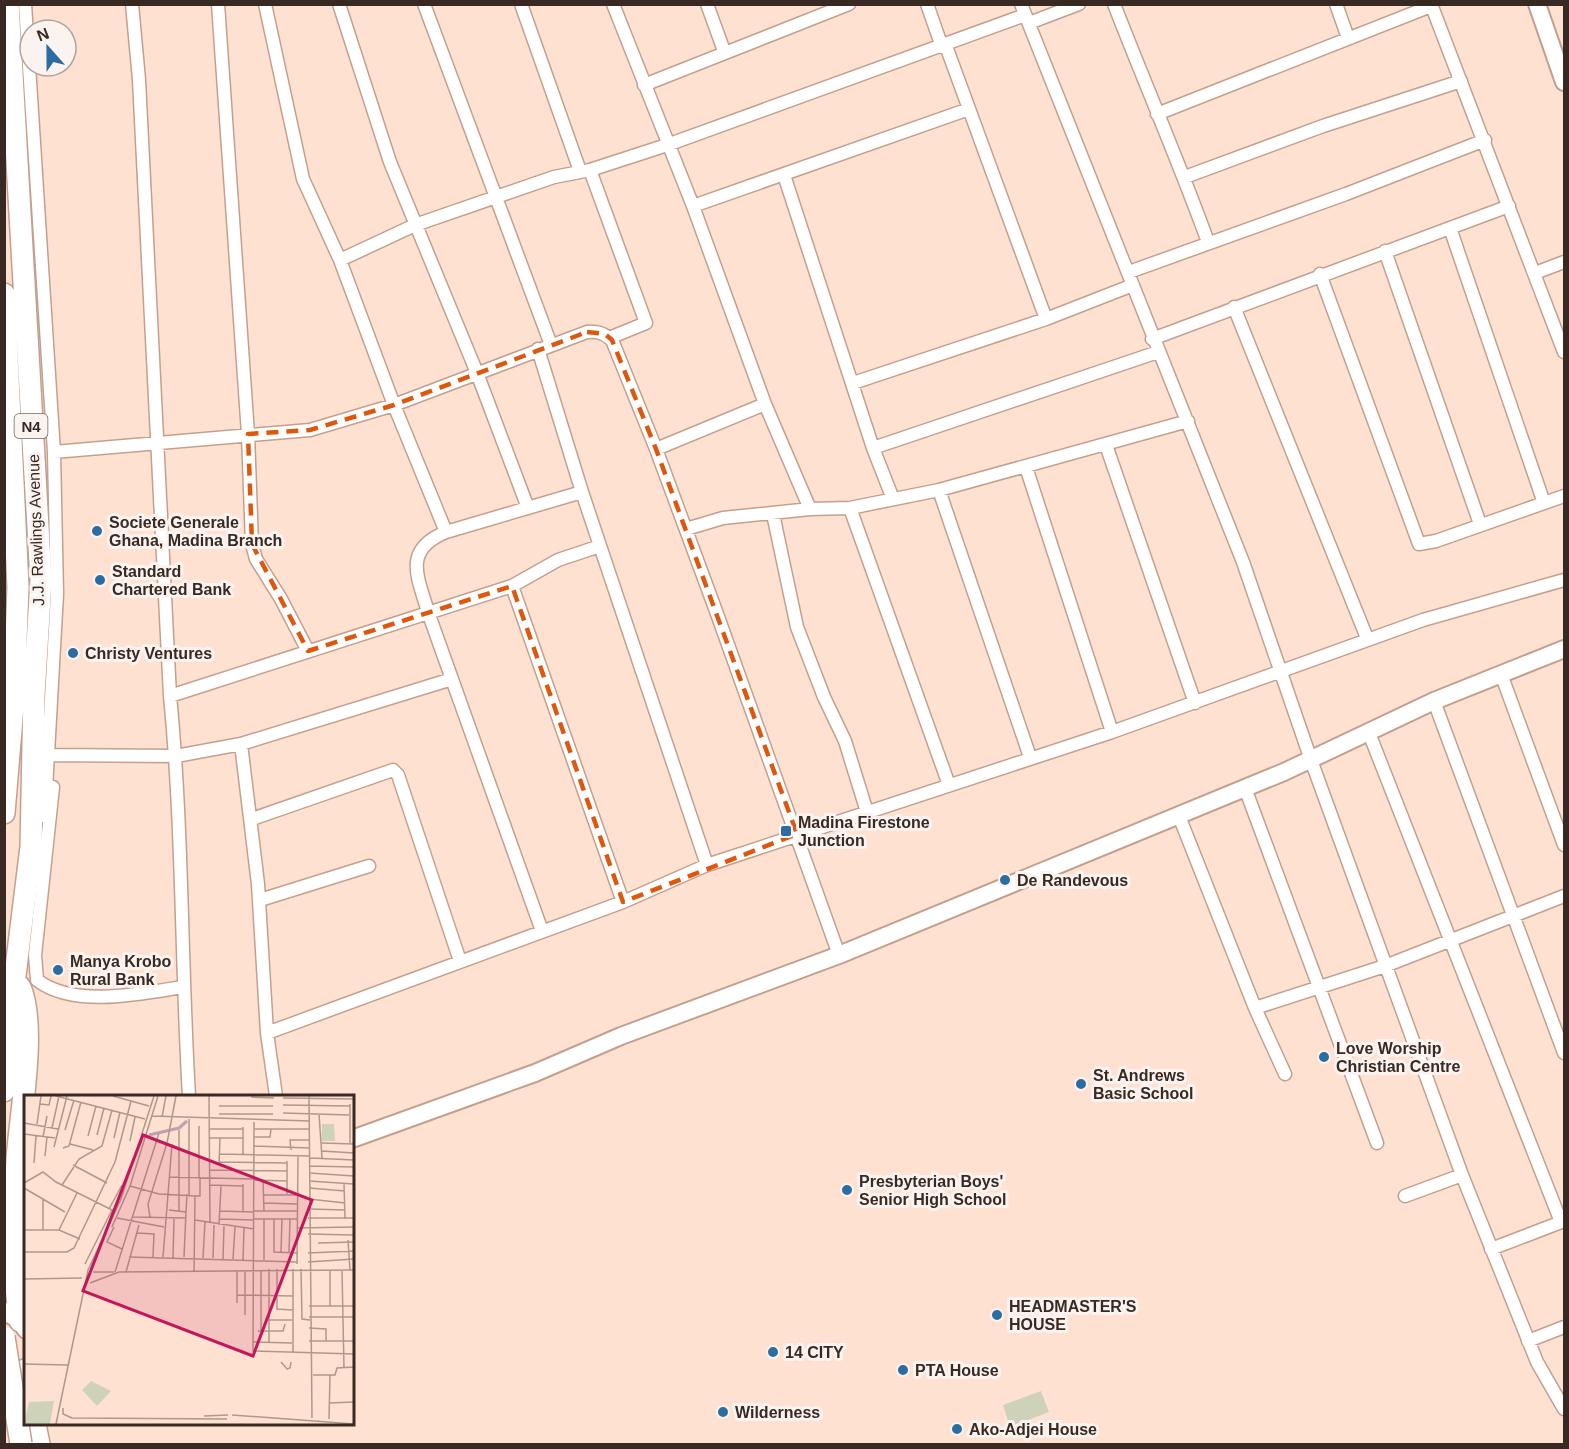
<svg xmlns="http://www.w3.org/2000/svg" width="1569" height="1449" font-family="Helvetica,sans-serif">
<rect width="100%" height="100%" fill="#fee1d1"/>
<path fill="#ced2b9" d="M1041 1391 1049 1412 1010 1427 1003 1405Z"/>
<g fill="none" stroke-linecap="round" stroke-linejoin="round">
<g stroke="#c3a08e" stroke-width="15">
<path id="street" d="M25 4 54 452 57 594 46 789 39 817
M132 4 139 80 170 696C183 829 181 963 189 1096
M218 4 248 434 252 544 256 559 281 599 308 651
M265 4 303 179 340 260 394 405 446 532C402 550 418 577 428 612L542 931
M339 4 390 162 477 373 528 508
M424 4 551 345
M521 4 580 171
M613 4 693 206 765 404 810 509
M707 4 724 51
M927 4 942 47
M1021 4 1243 562 1311 760 1462 1175 1537 1362 1564 1409
M1114 4C1145 84 1179 162 1208 242
M1336 4 1348 38
M1431 4 1564 352
M1029 23 1079 4
M946 46 1046 319
M644 85 849 4
M1157 114 1431 6
M590 170 646 323 609 338
M784 175 873 448 893 499
M1185 177 1323 126 1461 81
M693 206 969 109
M1450 228 1544 503
M1385 251 1480 524
M340 260 415 225 554 177 590 170 667 145 1025 15
M1129 272 1346 194 1485 140
M1535 273 1564 262
M1320 274 1419 544 1436 541 1564 496
M1234 307 1367 638
M1152 339 1509 206
M538 349 582 492
M853 383 1046 319 1133 285
M1106 445 1195 703
M873 448 1158 352
M656 449 765 404
M54 452 310 430 394 405 587 332C598 331 603 333 612 340L656 449 716 611 839 955
M1026 467 1112 732
M939 490 1030 757
M850 508 949 785
M773 514 797 627 824 697 845 741 867 812
M686 529 723 518 810 509 850 508 939 490 1188 421
M446 532 582 492 707 865
M512 586 623 902
M1501 674 1564 845
M170 696 512 586 558 560 600 546
M1434 701 1564 1053
M1369 733 1561 1222
M241 744 258 884 267 1033 276 1096
M47 755 176 756 241 744 452 679
M53 787 35 955 37 980C73 1008 140 994 182 987
M1245 788 1377 1143
M1179 816 1255 1008 1285 1074
M252 819 393 770 398 775 460 961
M260 900 369 866
M1255 1008 1385 966 1564 896
M267 1033 623 902 707 865 1112 732 1423 620 1564 580
M1405 1196 1462 1175
M1491 1249 1564 1221
M1528 1341 1564 1327"/>
</g>
<g stroke="#c3a08e" stroke-width="20">
<path id="secondary" d="M1537 4 1564 82
M352 1139 535 1073 621 1036 839 955 1284 772 1434 701 1564 649
M4 1311 20 1321 26 1330"/>
</g>
<g stroke="#c3a08e" stroke-width="24">
<path id="highway" d="M4 294 18 587 14 694 4 813
M20 987C37 1027 20 1115 17 1160 13 1213 12 1268 20 1321
M4 1091 15 976 31 847 34 695 41 580 8 4
M25 1370 26 1373
M35 1424 39 1444"/>
</g>
<use href="#street" stroke="#fff" stroke-width="12"/>
<use href="#secondary" stroke="#fff" stroke-width="16"/>
<use href="#highway" stroke="#fff" stroke-width="21"/>
<g stroke="#c3a08e" stroke-width="24" stroke-linecap="butt">
<path id="highway-bridge" d="M4 1337 21 1444"/>
</g>
<use href="#highway-bridge" stroke="#fff" stroke-width="21"/>
</g>
<path fill="none" stroke="#df570d" stroke-width="4.5" stroke-dasharray="12 8" stroke-linejoin="round" d="M587 332 605 334 612 340 656 449 797 834 623 902 512 586 308 651 252 544 248 434 310 430 394 405Z"/>
<g fill="#2b6da3" stroke="#fbf3ef" stroke-width="2">
<circle cx="97" cy="531" r="6"/>
<circle cx="100" cy="580" r="6"/>
<circle cx="73" cy="653" r="6"/>
<rect x="780" y="825" width="12" height="12" rx="3"/>
<circle cx="1005" cy="880" r="6"/>
<circle cx="58" cy="970" r="6"/>
<circle cx="1324" cy="1057" r="6"/>
<circle cx="1081" cy="1084" r="6"/>
<circle cx="847" cy="1190" r="6"/>
<circle cx="997" cy="1315" r="6"/>
<circle cx="773" cy="1352" r="6"/>
<circle cx="903" cy="1370" r="6"/>
<circle cx="723" cy="1412" r="6"/>
<circle cx="957" cy="1429" r="6"/>
</g>
<g text-anchor="middle" dominant-baseline="central" stroke-width="6" stroke-linejoin="round" paint-order="stroke">
<rect fill="#fbf3ef" stroke="#726660" stroke-width="1.5" x="14.5" y="414" width="33" height="24" rx="4.5"/>
<g font-size="15" font-weight="bold" fill="#382a23">
<text x="31" y="426">N4</text>
</g>
<g font-size="16" font-weight="bold" fill="#382a23" stroke="#fbf3ef" text-anchor="start">
<text x="109" y="522">Societe Generale<tspan x="109" dy="18">Ghana, Madina Branch</tspan></text>
<text x="112" y="571">Standard<tspan x="112" dy="18">Chartered Bank</tspan></text>
<text x="85" y="653">Christy Ventures</text>
<text x="798" y="822">Madina Firestone<tspan x="798" dy="18">Junction</tspan></text>
<text x="1017" y="880">De Randevous</text>
<text x="70" y="961">Manya Krobo<tspan x="70" dy="18">Rural Bank</tspan></text>
<text x="1336" y="1048">Love Worship<tspan x="1336" dy="18">Christian Centre</tspan></text>
<text x="1093" y="1075">St. Andrews<tspan x="1093" dy="18">Basic School</tspan></text>
<text x="859" y="1181">Presbyterian Boys'<tspan x="859" dy="18">Senior High School</tspan></text>
<text x="1009" y="1306">HEADMASTER'S<tspan x="1009" dy="18">HOUSE</tspan></text>
<text x="785" y="1352">14 CITY</text>
<text x="915" y="1370">PTA House</text>
<text x="735" y="1412">Wilderness</text>
<text x="969" y="1429">Ako-Adjei House</text>
</g>
<g font-size="16" fill="#382a23" stroke="#fbf3ef">
<text transform="translate(36 530) rotate(-92)">J.J. Rawlings Avenue</text>
</g>
</g>
<g transform="translate(24 1095)">
<rect width="330" height="330" fill="#fee1d1"/>
<path d="M30 306 26 329H0L5 307Z" fill="#ced2b9"/>
<path d="M298 29H310L311 46H298ZM67 286 87 296 73 311 58 295Z" fill="#ced2b9"/>
<path fill="none" stroke="#bfa1b1" stroke-width="3" d="M125 40 155 33 163 26"/>
<path fill="none" stroke="#af988b" stroke-width="1.5" d="M32 1 121 24M89 1 125 11M185 1 186 128M285 1 288 323M227 2 250 3M259 3 330 4M16 9 25 10 27 1M259 10 326 11M195 11H249M259 18 325 20M195 19H249M295 19 298 63M128 21 286 26M138 22 142 1M230 27 229 256 330 259M0 28 34 34M13 29 17 1M175 31V82M28 33 35 1M185 34H219M230 34H286M41 35 50 5M0 39 31 43M73 40 80 13M64 41 72 11M19 42 23 21M230 42H246L247 34M90 43 96 17M185 43H219M106 46 111 22M298 48 330 49M326 48V9M46 49 69 55M229 51 286 53M30 52 43 1M39 53 45 51 57 7M267 55 266 45H286M298 56 330 58M196 59 286 61M219 60V32M21 61 23 42M286 63 330 65M195 67 263 68M10 68 12 41M195 69 196 43M49 70 83 88M285 71 330 72M185 75 263 76M285 78 330 81M145 82 229 84M229 85 263 86M239 85 240 116M285 86 330 89M0 88 19 77 32 87 90 116M320 88 321 124M38 90 55 64 78 51 88 15M186 90 219 91M106 91 135 99 171 101 170 177M0 93 41 117M285 93 321 96M263 99V66M165 100V24M239 100H273M171 101H176V82M285 104 321 108M19 105V135M240 108 273 109M85 114 98 90M285 114 321 115M145 115 162 117 160 162M155 116V35M195 116 230 117M230 116H274M162 117 163 99M219 117V89M109 122 161 123M126 122 124 109 143 48 152 1M93 123 140 132M284 123H330M195 124 230 125M230 124H273M240 124V165M250 124V157L273 158M171 125 230 134M195 130 197 91M88 132 106 91 134 1M90 132 83 147 98 154M273 133 330 132M0 135H35L56 144M35 135 53 98M113 138 130 139 129 162M284 139 330 140M324 145 326 175M294 148 330 147M0 157H43L50 153 91 67 107 6M257 157 258 124M265 158 266 124M284 158 330 156M105 162 273 167M139 162 148 49M149 163 150 124M179 163 181 127M189 163 190 130M199 164 200 131M209 164 211 132M219 165 220 133M284 167 330 164M61 169 88 115M273 169 274 61M253 174V214L268 215M277 174 278 224 286 225M237 175V236M306 175V211M318 175 320 273M213 176V208M69 177H90M91 177 135 38M102 177 115 130M0 184 58 183M66 188 95 177 330 175M213 200 269 201M285 211H330M221 220V176M285 222H330M244 225H268M285 233 302 234V246M234 236H259L261 229M285 246H330M229 247 268 248M245 247V174M269 258V174M257 267 263 274 266 273 267 267M0 269 44 270M289 280H311L313 273 330 272M305 308 330 307M39 313V319L48 323 203 324M208 320 330 329M180 321 204 320M305 324 306 280M32 329 64 175 97 104 130 1"/>
<path fill="#c2185b" fill-opacity="0.15" stroke="#c2185b" stroke-width="3" d="M119 40 288 105 229 261 59 196Z"/>
<rect width="330" height="330" fill="none" stroke="#382a23" stroke-width="3"/>
</g>
<rect width="1569" height="1449" fill="none" stroke="#382a23" stroke-width="12"/>
<g transform="translate(48 48) rotate(339)"><circle r="28" fill="#fbf3ef" stroke="#ada39d" stroke-width="1.5"/>
<path d="M0-4.5L10 22L0 15L-10 22Z" fill="#2b6da3"/>
<text y="-9" font-size="16" font-weight="bold" text-anchor="middle" fill="#382a23">N</text>
</g>
</svg>
